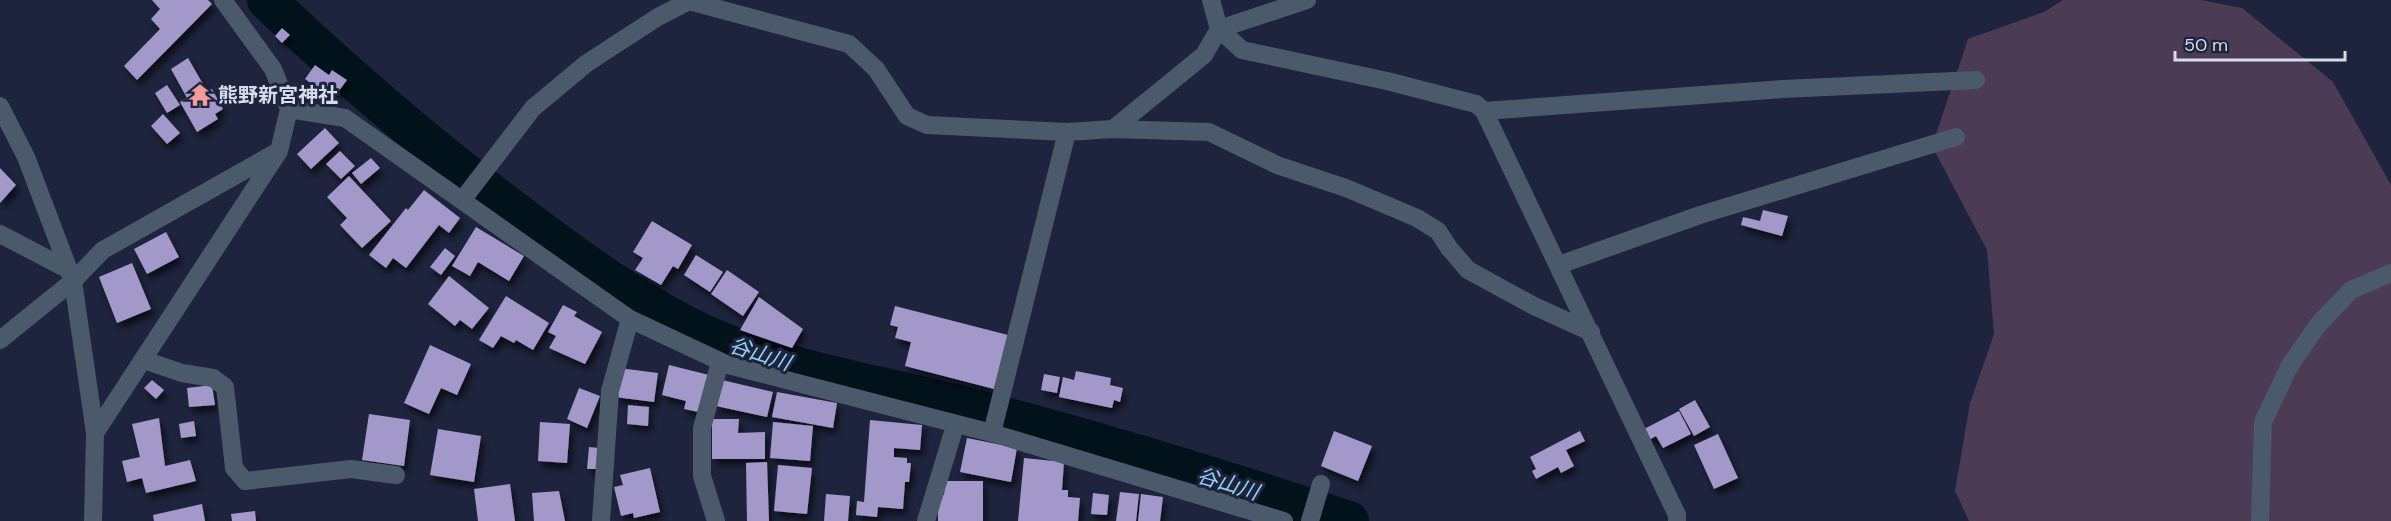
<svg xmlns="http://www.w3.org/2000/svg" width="2391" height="521" font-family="'DM Sans','Noto Sans JP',sans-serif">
<defs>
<filter id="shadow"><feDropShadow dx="3.5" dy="6" stdDeviation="3" flood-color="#0009"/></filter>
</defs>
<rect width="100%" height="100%" fill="#1e243d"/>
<path fill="#4c3b54" d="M2063 0H2201L2242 8 2333 82 2391 185V521H1969L1955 491 1970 403 1994 334 1987 250 1932 146 1968 39 2044 12Z"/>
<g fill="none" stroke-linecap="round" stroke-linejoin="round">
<path stroke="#02121a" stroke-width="40" d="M267 0C350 80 438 154 530 223 585 264 642 306 705 335 784 370 871 383 954 404 1087 437 1218 478 1349 521"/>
</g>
<path fill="#a298c9" filter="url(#shadow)" d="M152 0H208L212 4 137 80 124 66 160 29 151 19 160 9Z
M282 28 290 35 282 43 275 36Z
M188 58 207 91 212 89 223 109 215 114 218 119 197 132 180 102 187 98 171 69Z
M315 65 329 75 332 70 347 80 330 103 317 94 320 90 305 79Z
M167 85 180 105 167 113 155 93Z
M163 114 180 133 167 144 151 126Z
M325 128 339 143 311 169 297 154Z
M340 151 355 166 341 179 326 164Z
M371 158 380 168 361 184 352 173Z
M0 168 16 185 0 203Z
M349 176 391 221 362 248 340 225 347 218 327 197Z
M424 190 460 218 449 233 439 225 406 268 393 258 386 268 369 255 406 208 408 210Z
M1763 210 1788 216 1782 236 1741 225 1743 217 1760 221Z
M652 221 692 245 678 269 673 266 661 285 635 270 643 258 633 252Z
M476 227 524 256 509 281 478 262 470 276 452 266Z
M166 232 179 257 147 274 134 249Z
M445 248 455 256 441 275 430 267Z
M696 255 723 272 710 292 684 275Z
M132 263 151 309 117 323 99 277Z
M727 270 759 292 743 316 711 294Z
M449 276 489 308 472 329 460 320 455 326 428 304Z
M506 296 549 323 533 350 516 340 514 343 501 336 493 348 479 340Z
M759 297 803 329 792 348 740 330Z
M563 305 577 312 574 316 602 332 585 364 549 348 556 336 548 332Z
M895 306 1008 335 994 389 905 366 911 342 895 338 898 327 890 325Z
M430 345 471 364 457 395 441 388 429 414 404 403Z
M669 365 713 376 703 413 684 409 686 401 662 395Z
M619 368 658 373 654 402 615 397Z
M1076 371 1111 378 1110 385 1123 388 1120 402 1114 400 1112 408 1059 397 1063 377 1074 380Z
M1044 374 1060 377 1057 393 1041 390Z
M152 380 164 390 156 399 144 388Z
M722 380 773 392 767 417 716 406Z
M212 385 215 405 189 407 187 388Z
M579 388 600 396 587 428 567 419Z
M777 392 837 403 833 428 772 417Z
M1695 400 1710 427 1694 436 1679 409Z
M628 405 649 407 648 426 627 424Z
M1679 411 1691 434 1663 448 1656 436 1649 440 1644 429Z
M369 414 410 420 404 466 362 460Z
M159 418 165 466 190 460 196 481 146 493 142 478 127 482 122 461 140 457 132 424Z
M712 419H739L738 433 765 432V459H712Z
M870 420 922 425 920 450 894 448V457L907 458V463H911L909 482H905L903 509 878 507 877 517 856 515 857 501 864 502Z
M194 421 196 436 181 438 179 424Z
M540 422 570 424 567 463 538 461Z
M773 422 813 426 810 461 770 458Z
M438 429 481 436 474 482 430 475Z
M1334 431 1372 446 1358 481 1321 466Z
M1580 431 1585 441 1566 450 1574 466 1561 473 1558 467 1536 479 1532 471 1536 469 1530 457Z
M1718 434 1738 478 1714 489 1694 445Z
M967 438 1017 448 1011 482 960 472Z
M589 447 599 448 597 469H587Z
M1024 458 1064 462 1062 490H1068V497L1080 498 1078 521H1018Z
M767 462 769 521H747L746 463Z
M778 465 812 468 807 514 774 511Z
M650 468 660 512 634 518 633 513 621 516 614 487 623 485 620 475Z
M945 481H983V521H938V495H944Z
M510 484 515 521H478L474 489Z
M559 491 565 521H534L532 493Z
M1120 492 1139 494 1136 521H1116Z
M1093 493 1109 495 1107 515 1091 514Z
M826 494 850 496 848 521H824Z
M1141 494 1163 497 1160 521H1138Z
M202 504 205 521H154L153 515Z
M255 511 256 521H232L231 514Z"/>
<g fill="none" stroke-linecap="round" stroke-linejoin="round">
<path stroke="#4b5a6a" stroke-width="18" d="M1211 0 1219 29 1242 50 1387 81 1476 104 1484 111 1677 515V521
M0 106 26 157 73 281 95 433 93 521
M289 109 345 118 630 319 728 365 992 433 1284 521
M1484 111 1783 89 1976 80
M1113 129 1209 132 1277 165 1346 188 1417 218 1438 231 1449 248 1468 270 1534 306 1591 332
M463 199 533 108 587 63 658 17 689 1 849 44 876 69 907 116 927 125 1067 132
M0 234 69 270
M1559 265 1700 215 1956 137
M0 340 73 281 103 250 277 152
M144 360 182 373 213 378 225 387 234 468 245 481 351 469 396 475
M95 433 279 151 289 109 273 69 223 0
M992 433 1067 132 1113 129 1204 55 1219 29 1307 0
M601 521 610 391 630 319
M716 521 702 476V428L720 362
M926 521 955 426
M1310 521 1321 484
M2260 521 2263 422 2289 367 2317 326 2351 290 2391 273"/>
</g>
<defs>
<g id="temple-bare" transform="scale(1.8)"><path d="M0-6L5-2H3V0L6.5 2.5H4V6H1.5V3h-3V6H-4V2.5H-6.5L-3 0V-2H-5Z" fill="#f59b9c" stroke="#1e243d" stroke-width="2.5" paint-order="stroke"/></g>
</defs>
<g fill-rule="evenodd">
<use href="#temple-bare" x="200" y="95"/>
</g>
<g text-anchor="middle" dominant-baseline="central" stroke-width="6" stroke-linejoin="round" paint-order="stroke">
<g font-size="20" font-weight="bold" fill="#d7dced" stroke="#1e243d" text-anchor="start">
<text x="218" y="95">熊野新宮神社</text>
</g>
<g font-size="21" font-style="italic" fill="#92d5f6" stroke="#1e243d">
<text transform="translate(760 354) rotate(18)">谷山川</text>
<text transform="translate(1228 484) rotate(17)">谷山川</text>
</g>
</g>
<path d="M2175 51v9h170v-9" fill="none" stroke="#d7dced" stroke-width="3"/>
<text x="2184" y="51" font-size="18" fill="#d7dced" stroke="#1e243d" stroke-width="4.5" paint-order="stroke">50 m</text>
</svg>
